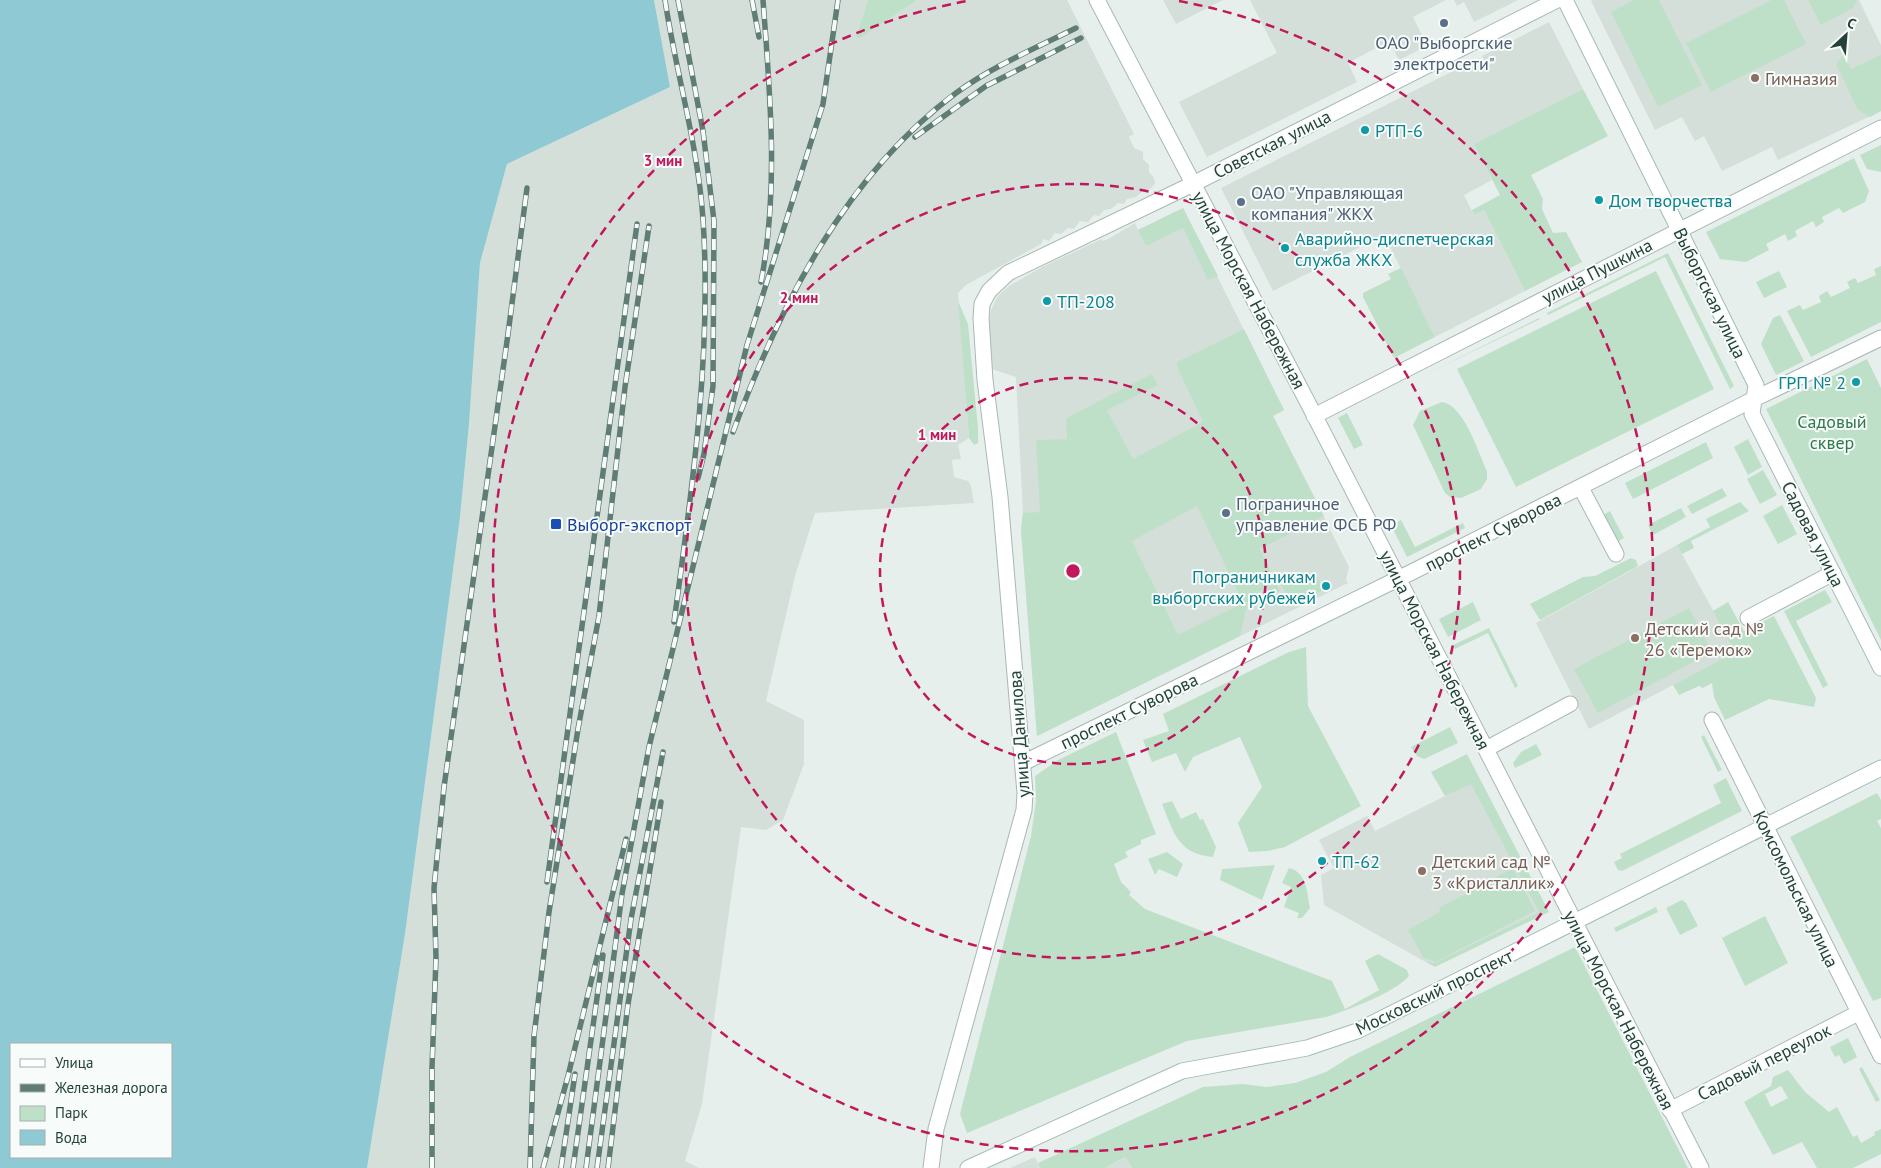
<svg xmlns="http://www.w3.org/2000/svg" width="1881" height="1168" font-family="'PT Sans',sans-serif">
<rect width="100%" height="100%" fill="#e6efeb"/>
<path fill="#d4dfda" d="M654 0H868L857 36 917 0H1067L1134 134 1129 137 1134 148 1143 152V159L1149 165V172L1154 178 1155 184 1148 191 1144 190 1136 197 1127 199 1124 204 1118 203 1111 209 1104 210 1099 216 1094 215 1088 222 1080 221 1074 229 1068 228 1061 234 1055 233 1049 241 1044 239 1041 244 966 285 958 293 969 438 958 445 961 459 952 460 954 477 968 481 971 486 974 503 815 513 795 576 766 701 804 720V764L783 820 766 830 741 827 702 1104 685 1161 699 1168H367L405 934 460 517 469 424 480 263 507 164 670 87Z
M1163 0H1223L1176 24Z
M1250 0H1446L1413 17 1427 46 1399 60 1389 41 1348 63 1357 82 1207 157 1179 102 1277 53Z
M1454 0H1518L1474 22 1464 2 1457 6Z
M1593 0H1859L1881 45V111L1778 160 1772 147 1722 171 1704 136 1695 141 1682 117 1655 130 1591 1Z
M1549 22 1583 89 1474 144 1492 180 1464 195 1474 215 1484 210 1525 291 1435 337 1384 235 1273 291 1221 188 1479 58 1485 68 1488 66 1482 56Z
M1183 208 1284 410 1273 416 1349 567 1346 580 1348 583 1037 736 1021 530 1023 513 1016 377 992 369 987 341 990 313 997 297 1009 286 1042 267 1102 239 1103 241 1110 238 1135 223 1138 230Z
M1677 545 1736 652 1589 729 1536 623Z
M1471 783 1539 912 1434 963 1424 961 1324 905 1321 875 1334 868 1319 840 1367 816 1375 831Z
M1035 1157 1040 1168H1010Z
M1127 1157 1132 1168H1105Z"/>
<path fill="#bfe0c8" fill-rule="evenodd" d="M868 0H917L860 38 856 37Z
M1634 0H1659L1702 85 1658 107 1611 12Z
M1771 0H1784L1806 44 1711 92 1686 43Z
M1808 0H1857L1853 8 1821 25Z
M1844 54 1851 69 1881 55V111L1870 117 1858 110 1836 64Z
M1583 89 1608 136 1531 175 1543 199 1542 209 1553 233 1566 232 1582 262 1525 291 1484 210 1474 215 1472 210 1500 195 1474 144Z
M1881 145V172L1867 169 1860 155Z
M1854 158 1869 191 1865 202 1843 213 1839 208 1822 217 1824 222 1816 227 1813 221 1795 231 1797 236 1788 241 1785 234 1766 244 1769 250 1746 262 1720 259 1706 232Z
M1183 208 1218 276 1208 280 1183 228 1146 246 1138 230Z
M1668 253 1734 386 1730 389 1665 257 1548 315 1547 313Z
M1881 266V322L1811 357 1787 311 1800 305 1803 310 1821 302 1819 296 1827 291 1831 297 1850 288 1847 282 1855 278 1858 283 1876 275 1874 269Z
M1401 268 1435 337 1394 358 1363 297V293L1391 279 1388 274Z
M1656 271 1714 389 1516 487 1457 369Z
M1779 271 1787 287 1764 298 1756 282Z
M958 301 968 324 978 428V443L974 445 969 438Z
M1780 315 1804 361 1776 375 1761 344 1773 318Z
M1539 318 1540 319 1424 375Z
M1244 329 1284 410 1273 416 1324 516 1260 549 1280 591 1271 596 1267 588 1249 597 1240 636 1037 736 1021 530 1023 513 1040 512 1036 440 1067 439 1066 418 1152 374 1158 385 1107 410 1133 459 1203 422 1178 369 1177 362ZM1197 506 1243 603 1178 635 1132 541Z
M1867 359 1881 388V640L1766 409Z
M1442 402C1464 405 1478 452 1487 471V479L1481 489 1461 498 1450 497 1445 493 1413 425 1420 411Z
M1347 413 1363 445 1354 449 1338 418Z
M1748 439 1762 467 1748 475 1734 447Z
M1706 442 1713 458 1633 499 1625 483Z
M1763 470 1777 495 1760 504 1747 479Z
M1722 488 1727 496 1692 514 1687 506Z
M1740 502 1749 511 1691 541 1694 548 1682 554 1677 545 1710 527 1706 519Z
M1782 505 1797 534 1778 544 1763 516Z
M1681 508 1686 517 1653 535 1648 525Z
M1610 511 1624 538 1617 542 1603 515Z
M1401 520 1415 547 1463 523 1465 528 1407 557 1391 525Z
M1631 558 1636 560 1638 566 1540 620 1530 604 1583 577 1595 576Z
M1316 576 1324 590 1291 605 1281 584Z
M1825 590 1832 602 1796 621 1828 685 1823 688 1784 611Z
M1473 602 1481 620 1448 637 1439 619Z
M1728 602 1744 631 1774 616 1816 698 1814 707 1769 699 1725 720 1714 697 1712 683 1703 688 1699 686 1679 695 1673 685 1735 652 1713 611Z
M1689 608 1712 652 1598 713 1574 669Z
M1489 628 1518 686 1515 688 1488 633 1455 649 1453 645Z
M1306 647 1308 706 1361 806 1285 847 1268 851 1249 852 1238 823 1262 787 1240 737 1193 757 1185 772 1176 753 1152 762 1143 740 1169 731 1163 714 1289 652Z
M1450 727 1458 743 1424 759 1417 756 1411 747Z
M1116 732 1156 834 1141 840V844L1125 852 1128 857 1114 864 1121 882 1131 892 1129 895 1145 909 1332 981 1345 1009 1379 990 1365 961 1378 954 1407 970 1409 976C1396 992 1346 1011 1326 1017L1187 1041 967 1133 960 1114 1031 836 1036 801 1035 776 1058 760Z
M1704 735 1722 770 1718 772 1701 737Z
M1536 744 1542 755 1515 768 1513 763 1521 752Z
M1467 754 1549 912 1435 967 1424 961 1434 963 1539 912 1471 784 1445 796 1431 772Z
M1726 778 1742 811 1622 871 1618 870 1614 862 1622 858 1620 854 1721 803 1713 785Z
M1877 793 1881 800V819L1877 821 1881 828V998L1873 1001 1790 837Z
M1172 801 1181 819 1196 812 1200 820 1203 819 1216 847 1213 857C1178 854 1174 833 1162 804Z
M1167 852 1183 864 1177 877 1159 869 1155 875 1148 859Z
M1275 865 1262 900 1220 880 1222 869Z
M1289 868C1307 872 1307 893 1310 908L1302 918H1297L1299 913 1284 907 1291 887 1282 883Z
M1513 868 1535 911 1435 962 1423 957 1408 930 1440 912 1439 908Z
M1682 900 1686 903 1698 926 1680 935 1666 908Z
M1656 907 1658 912 1616 932 1614 928Z
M1765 916 1788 963 1745 986 1722 938Z
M1575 947 1688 1168H1132L1126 1157 1105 1168H1040L1038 1163 1203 1087 1243 1084 1266 1087 1295 1083 1326 1072 1350 1057Z
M1848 1038 1857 1057 1844 1064 1839 1055 1835 1057 1830 1047Z
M1862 1067 1880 1100 1876 1102 1859 1069Z
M1788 1070 1805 1092 1829 1112 1837 1107 1853 1137 1857 1135 1861 1143 1875 1135 1874 1132 1881 1129V1154L1853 1168H1817L1802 1142 1773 1155 1744 1102 1771 1086 1773 1077ZM1781 1086 1788 1098 1771 1107 1765 1094Z"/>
<path fill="#8ec9d4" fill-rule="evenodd" d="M0 0H654L670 87 507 164 480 263 469 424 460 517 405 934 367 1168H0ZM11 1044H171V1157H11Z"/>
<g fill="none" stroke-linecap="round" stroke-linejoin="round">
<g stroke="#a8b8b2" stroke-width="17">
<path id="street" d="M1097 0 1308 403 1701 1168
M1314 416 1881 128
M1581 488 1616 554
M1748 618 1833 573
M1712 720 1881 1056
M1486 749 1570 704
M1023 763 1412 572 1754 399 1881 338
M1670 1110 1858 1013
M931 1168 936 1129 1024 810 1025 793 1000 497 985 380 981 318 982 304 989 291 1008 273 1193 184 1557 0"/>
</g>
<g stroke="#a4bbb3" stroke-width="17">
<path id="secondary" d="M1565 0 1756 385 1752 414 1881 668
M968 1168 1182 1071 1307 1048 1357 1031 1881 768"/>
</g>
<use href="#street" stroke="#fff" stroke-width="15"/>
<use href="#secondary" stroke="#fff" stroke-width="15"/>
<g stroke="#5f7d75" stroke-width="5.5">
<path id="rail" d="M665 0C676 73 698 145 703 219 712 353 692 490 674 622
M678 0 703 131 714 221 713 386 704 454 698 478
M752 0 759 37
M915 137 986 86 1081 38
M761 282C779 189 770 94 763 0
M733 432C780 305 845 176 956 93 993 66 1036 48 1076 28
M547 882 637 224
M432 1168V1068L436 958 434 888 444 787 508 334 527 188
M530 1168 534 1036 549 912 578 729 599 616 625 387 649 226
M543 1168 568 1076 626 839
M561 1168 575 1074
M573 1168 603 955
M586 1168 622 894 649 747 747 345 823 104 838 0
M597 1168 631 919 663 752
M608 1168 628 1004 661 802"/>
</g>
<use href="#rail" stroke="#f7fbf9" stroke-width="4" stroke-dasharray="11" stroke-linecap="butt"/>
</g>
<g fill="none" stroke="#c2185b" stroke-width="2.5" stroke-dasharray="9 6">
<circle cx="1073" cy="571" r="193"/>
<circle cx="1073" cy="571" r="387"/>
<path d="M1179 1A580 580 0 1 1 967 1"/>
</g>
<g fill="#5c6f8a" stroke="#f7fbf9" stroke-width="2">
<circle cx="1444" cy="23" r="5"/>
<circle cx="1241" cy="202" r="5"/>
<circle cx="1226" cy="513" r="5"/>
</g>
<g fill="#8d6e63" stroke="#f7fbf9" stroke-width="2">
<circle cx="1755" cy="78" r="5"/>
<circle cx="1635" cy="638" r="5"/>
<circle cx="1422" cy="871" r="5"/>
</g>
<g fill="#0f9aa8" stroke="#f7fbf9" stroke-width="2">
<circle cx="1365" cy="130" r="5"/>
<circle cx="1599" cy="200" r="5"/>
<circle cx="1285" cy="248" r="5"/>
<circle cx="1047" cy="301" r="5"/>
<circle cx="1856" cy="382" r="5"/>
<circle cx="1326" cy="586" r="5"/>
<circle cx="1322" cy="861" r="5"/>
</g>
<rect fill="#1a4fb4" stroke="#f7fbf9" stroke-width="2" x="550" y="518" width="12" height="12" rx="2.5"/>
<g text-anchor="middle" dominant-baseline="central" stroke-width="4" stroke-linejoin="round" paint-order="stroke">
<g font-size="18" fill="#4e5e75" stroke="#f7fbf9" text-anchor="start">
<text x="1444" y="42" text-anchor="middle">ОАО "Выборгские<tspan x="1444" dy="21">электросети"</tspan></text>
<text x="1251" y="192">ОАО "Управляющая<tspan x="1251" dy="21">компания" ЖКХ</tspan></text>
<text x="1236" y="503">Пограничное<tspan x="1236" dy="21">управление ФСБ РФ</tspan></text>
</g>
<g font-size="18" fill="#785e54" stroke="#f7fbf9" text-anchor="start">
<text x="1765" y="78">Гимназия</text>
<text x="1645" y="628">Детский сад №<tspan x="1645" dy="21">26 «Теремок»</tspan></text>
<text x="1432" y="861">Детский сад №<tspan x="1432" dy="21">3 «Кристаллик»</tspan></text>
</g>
<g font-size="18" fill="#0d838f" stroke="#f7fbf9" text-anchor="start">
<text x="1375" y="130">РТП-6</text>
<text x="1609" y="200">Дом творчества</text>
<text x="1295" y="238">Аварийно-диспетчерская<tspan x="1295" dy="21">служба ЖКХ</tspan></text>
<text x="1057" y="301">ТП-208</text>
<text x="1846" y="382" text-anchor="end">ГРП № 2</text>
<text x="1316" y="576" text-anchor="end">Пограничникам<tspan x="1316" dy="21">выборгских рубежей</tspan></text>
<text x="1332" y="861">ТП-62</text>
</g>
<g font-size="18" fill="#24423a" stroke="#f7fbf9">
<text transform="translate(1272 144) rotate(-27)">Советская улица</text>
<text transform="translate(1597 271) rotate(-27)">улица Пушкина</text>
<text transform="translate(1249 290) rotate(62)">улица Морская Набережная</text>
<text transform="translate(1710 293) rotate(64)">Выборгская улица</text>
<text transform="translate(1493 532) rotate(-27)">проспект Суворова</text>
<text transform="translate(1813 534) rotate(63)">Садовая улица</text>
<text transform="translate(1435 650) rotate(63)">улица Морская Набережная</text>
<text transform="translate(1129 711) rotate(-26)">проспект Суворова</text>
<text transform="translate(1019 734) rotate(-94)">улица Данилова</text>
<text transform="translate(1796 889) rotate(64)">Комсомольская улица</text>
<text transform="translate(1434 992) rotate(-26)">Московский проспект</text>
<text transform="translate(1619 1010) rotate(63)">улица Морская Набережная</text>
<text transform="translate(1764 1062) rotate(-27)">Садовый переулок</text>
</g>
<g font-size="18" fill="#2d7a4b" stroke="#f7fbf9">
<text x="1832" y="421">Садовый<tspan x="1832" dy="21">сквер</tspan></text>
</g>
<g font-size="18" fill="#164399" stroke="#f7fbf9" text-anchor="start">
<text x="567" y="524">Выборг-экспорт</text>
</g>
</g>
<circle cx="1073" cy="571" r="8" fill="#c2185b" stroke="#f7fbf9" stroke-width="2.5"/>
<g font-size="15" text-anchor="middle" font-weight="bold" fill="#c2185b" stroke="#f7fbf9" stroke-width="4" stroke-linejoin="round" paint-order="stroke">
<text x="663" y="166">3 мин</text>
<text x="799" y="303">2 мин</text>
<text x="937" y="440">1 мин</text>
</g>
<rect x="10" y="1043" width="162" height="115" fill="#f7fbf9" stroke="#a3b1ad"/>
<rect x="20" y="1059" width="25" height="8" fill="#ffffff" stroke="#a3b1ad"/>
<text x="55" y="1068" font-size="15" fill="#24423a">Улица</text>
<rect x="20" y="1084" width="25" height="8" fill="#5f7d75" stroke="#a3b1ad"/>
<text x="55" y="1093" font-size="15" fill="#24423a">Железная дорога</text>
<rect x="20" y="1106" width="25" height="15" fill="#bfe0c8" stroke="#a3b1ad"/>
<text x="55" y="1118" font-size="15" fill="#24423a">Парк</text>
<rect x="20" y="1130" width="25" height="15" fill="#8ec9d4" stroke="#a3b1ad"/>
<text x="55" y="1143" font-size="15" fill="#24423a">Вода</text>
<g transform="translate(1846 35) rotate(26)" stroke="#f7fbf9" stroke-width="4" paint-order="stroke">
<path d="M0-4L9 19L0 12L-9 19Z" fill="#24423a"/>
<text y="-8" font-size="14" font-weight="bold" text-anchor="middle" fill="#24423a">С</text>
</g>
</svg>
